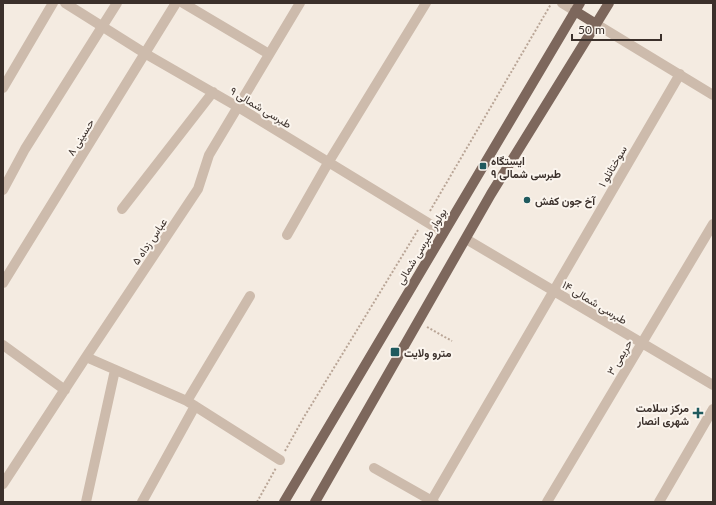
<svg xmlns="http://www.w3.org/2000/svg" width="716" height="505" font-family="Lato,Vazirmatn,sans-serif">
<rect width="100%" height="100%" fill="#f4ebe1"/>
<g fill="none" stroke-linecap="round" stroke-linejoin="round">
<path stroke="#b9a596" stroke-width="2" stroke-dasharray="2 2" stroke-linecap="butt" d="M430 211 551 4
M427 327 452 341
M285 451 304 417 418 230
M257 502 276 468"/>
<path stroke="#cdbbac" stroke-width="10" d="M65 3 146 54 238 107 443 232
M183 3 269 54
M562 3 575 11
M596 24 713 95
M3 88 53 3
M3 190 25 149 117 3
M122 209 213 92
M287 235 328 163 426 3
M466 239 713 385
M3 283 176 3
M3 345 65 390
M86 357 187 401 280 460
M187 401 250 296
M374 468 434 502
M3 484 86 357 198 189 209 155 300 3
M432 500 680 74
M86 502 115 370
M142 502 195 406
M547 502 713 224
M659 502 713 409"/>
<path stroke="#7d675c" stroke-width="10" d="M575 11 596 24
M284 502 580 3
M315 502 491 194 609 3"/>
</g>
<g fill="#1f5a5e" stroke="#fbf5ee" stroke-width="1.5">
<rect x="479" y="162" width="8" height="8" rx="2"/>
<circle cx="527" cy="200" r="4"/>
<rect x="390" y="347" width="10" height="10" rx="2"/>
<path d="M696 407h4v4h4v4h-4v4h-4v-4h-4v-4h4z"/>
</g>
<g text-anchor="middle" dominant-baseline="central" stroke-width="4" stroke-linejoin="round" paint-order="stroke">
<g font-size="11" fill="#3b302b" stroke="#fbf5ee">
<text transform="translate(261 107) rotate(31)">طبرسی شمالی ۹</text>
<text transform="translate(80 137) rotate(-58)">حسینی ۸</text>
<text transform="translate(612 166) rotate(-60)">سوختانلو ۱</text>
<text transform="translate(149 241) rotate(-56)">عباس زداه ۵</text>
<text transform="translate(421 246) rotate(-59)">بولوار طبرسی شمالی</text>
<text transform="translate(595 302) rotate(31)">طبرسی شمالی ۱۴</text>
<text transform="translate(619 357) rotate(-59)">حریمی ۳</text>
</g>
<g font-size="11" font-weight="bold" fill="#3b302b" stroke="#fbf5ee" text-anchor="start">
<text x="491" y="160">ایستگاه<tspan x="491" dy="13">طبرسی شمالی ۹</tspan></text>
<text x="535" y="200">آخ جون کفش</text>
<text x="404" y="352">مترو ولایت</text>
<text x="689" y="407" text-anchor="end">مرکز سلامت<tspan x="689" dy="13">شهری انصار</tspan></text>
</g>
</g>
<rect width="716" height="505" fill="none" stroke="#3b302b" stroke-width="8"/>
<path d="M572 34v6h89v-6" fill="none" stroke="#3b302b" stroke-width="2"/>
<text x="578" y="34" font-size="12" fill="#3b302b" stroke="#fbf5ee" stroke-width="3" paint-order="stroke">50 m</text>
</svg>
